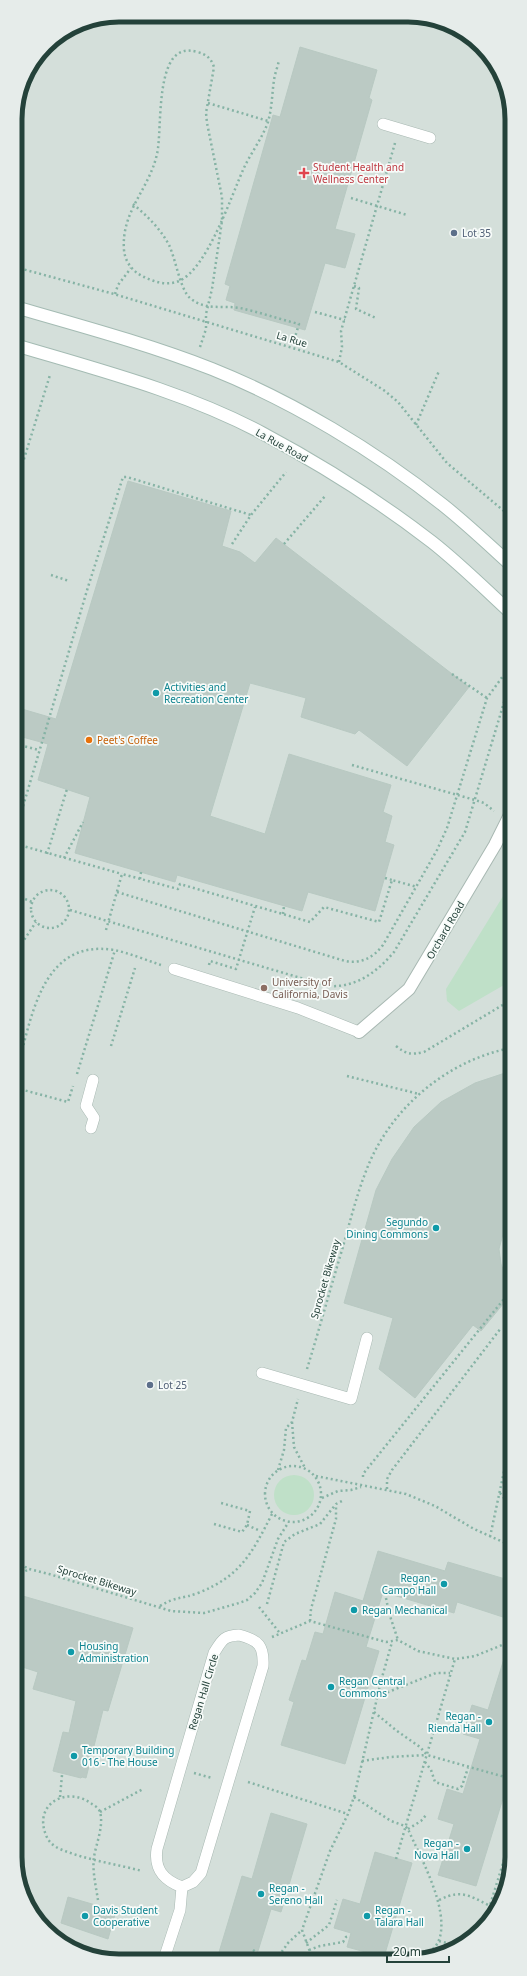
<svg xmlns="http://www.w3.org/2000/svg" width="527" height="1976" font-family="'Noto Sans',sans-serif">
<rect width="100%" height="100%" fill="#e6efeb"/>
<path fill="#d4dfda" d="M119 15 429 17 482 46 501 73 511 105 512 1864 504 1897 486 1926 454 1950 422 1960 98 1959 67 1947 41 1926 16 1871 15 112 23 79 46 45 79 23Z"/>
<path fill="#bfe0c8" d="M511 883V982L504 985 459 1011 447 1001 446 989Z
M274 1495a20 20 0 1 1 40 0a20 20 0 1 1-40 0Z"/>
<path fill="#bbcac4" stroke="#b8c9c2" d="M300 47 377 70 369 98 372 100 335 229 355 234 345 268 325 263 305 330 234 310 235 303 226 300 230 286 225 284 273 115 280 117Z
M128 481 231 511 222 546 240 552 255 563 276 538 469 687 407 766 359 730 355 734 301 717 306 698 250 683 210 816 265 834 289 754 391 785 383 812 392 816 385 842 394 845 375 911 308 892 302 911 177 875 175 882 75 853 90 797 38 780 48 744 15 735V707L56 719Z
M511 1071 512 1219 503 1234 499 1249 501 1264 506 1277 512 1283V1293L481 1331 473 1325 415 1398 379 1369 393 1318 344 1303 376 1190 392 1159 414 1127 441 1102 475 1083Z
M378 1551 445 1571 448 1562 512 1581V1620L457 1602 454 1613 383 1592 366 1647 379 1651 345 1764 281 1745 294 1702 289 1700 302 1660 306 1661 315 1632 323 1634 335 1592 363 1601Z
M16 1594 133 1628 108 1711 103 1710 86 1778 82 1777 81 1778 53 1771 63 1732 69 1733 76 1701 33 1689 38 1672 16 1665Z
M508 1646 512 1647V1769L476 1886 438 1875 454 1824 438 1819 447 1789 463 1794 480 1739 463 1734 472 1705 488 1710Z
M271 1813 307 1824 281 1912 271 1909 258 1951 253 1950 251 1959H217L242 1876 252 1879Z
M375 1852 412 1863 384 1957 347 1947 351 1933 334 1928 343 1899 360 1904Z
M68 1897 116 1911 108 1939 61 1923Z"/>
<g fill="none" stroke-linecap="round" stroke-linejoin="round">
<g stroke="#a8b8b2" stroke-width="12">
<path id="lane" d="M383 124 430 138
M174 969 298 1008 359 1032
M91 1128 94 1118 86 1106 93 1080
M262 1373 351 1399 367 1338
M239 1635C259 1640 264 1646 263 1666L201 1873 193 1882 182 1887C163 1880 154 1869 157 1849L214 1653C222 1640 223 1636 239 1635Z
M164 1959 180 1910 182 1887"/>
</g>
<g stroke="#a8b8b2" stroke-width="14">
<path id="street" d="M359 1032 409 989 495 845 511 813"/>
</g>
<g stroke="#a4bbb3" stroke-width="14">
<path id="secondary" d="M15 307C81 326 148 344 212 369 292 401 375 451 443 505 467 524 489 545 511 565
M15 345C99 370 185 392 262 433 322 465 379 501 432 542 460 564 485 589 511 613"/>
</g>
<path stroke="#86b3a5" stroke-width="2.5" stroke-dasharray="2 3" stroke-linecap="butt" d="M208 103 268 121
M351 198 407 215
M15 199 21 183
M133 204C147 216 160 228 169 245 176 260 180 289 190 298 205 311 222 305 240 308 259 312 279 319 299 324L292 347
M15 267 114 294 339 362 385 391 398 402 447 463 511 517
M354 286 359 288 356 309 376 318
M115 294 118 285 131 268
M315 312 345 320
M200 347 206 329V314L212 289 222 221V197L207 123 206 113 214 67C211 58 206 54 197 52 153 38 163 129 157 154 149 190 121 211 124 250 125 262 133 272 144 277 155 282 167 286 179 281 207 269 231 197 243 170 250 154 262 139 268 122 272 108 272 94 274 80 275 73 278 66 279 60
M339 362 342 347 341 331 395 143
M416 425 439 371
M15 488 50 375
M232 544 251 515 286 472
M284 544 326 495
M51 575 69 581
M452 674 487 698
M15 758 19 745 39 750
M352 765 475 800 484 803 494 811
M16 830 88 587 123 477H127L251 515
M16 844 122 874
M47 854 67 789
M64 858 83 822
M385 878 392 880
M140 879 141 872
M31 909a19 19 0 1 1 38 0a19 19 0 1 1-38 0Z
M117 892 345 961C361 964 373 958 383 945L437 850 447 828 487 698 511 665
M16 895 32 902
M70 910 328 986C356 988 377 972 394 952L465 832 511 679
M283 914 284 906
M106 930 122 874 178 889 180 884 310 922 324 907 379 922 392 880 417 887
M16 952 36 922
M209 965 210 961 236 969 255 907
M111 1046 135 968
M396 1046C406 1054 411 1055 424 1052L511 1000
M16 1074C31 1021 40 938 114 950 129 953 146 960 161 965
M77 1074 115 950
M347 1076 419 1094
M16 1088 68 1102 73 1086
M512 1237 509 1251 512 1260
M307 1369C319 1330 330 1290 342 1250 350 1222 357 1193 368 1166 392 1107 448 1060 511 1048
M292 1422 294 1447 305 1468
M265 1494a28 28 0 1 1 56 0a28 28 0 1 1-56 0Z
M278 1470 284 1450 286 1428 292 1422 298 1399
M316 1476 406 1494 435 1506 474 1529 512 1546
M363 1477V1474L512 1289
M387 1489V1479L392 1470 501 1328
M500 1493 512 1508
M322 1498 338 1491 351 1490 361 1487
M214 1524 242 1532 247 1525 250 1511 221 1503
M247 1525 258 1530
M490 1537 512 1434
M16 1562 29 1569 49 1574 171 1611 204 1613 239 1603 247 1600 255 1593 262 1583 278 1539 288 1523
M16 1574H20L29 1569
M386 1598 389 1613 398 1640
M267 1604 284 1542 295 1534 320 1524 336 1504 344 1500
M160 1606C176 1596 183 1599 198 1593 241 1576 252 1553 272 1514
M259 1607 279 1632
M310 1621 311 1609 336 1519V1505
M272 1637 310 1621 386 1642 398 1640 418 1651 455 1659 475 1656 512 1641
M378 1696 436 1673H450
M374 1712 397 1731 420 1747 427 1755 512 1779
M362 1761 390 1757 426 1755
M425 1762 431 1770 435 1782 458 1789 462 1786 468 1768
M194 1773 212 1778
M248 1782 348 1814
M60 1797 62 1775
M354 1797 391 1821 405 1826 408 1829C420 1857 450 1909 439 1940 436 1949 425 1955 417 1960
M100 1812 143 1789
M408 1829 421 1821 427 1814
M396 1859 455 1659
M98 1900C96 1887 92 1870 94 1857 96 1844 104 1826 100 1812 99 1808 95 1806 92 1804 67 1785 33 1804 46 1835 48 1841 53 1846 60 1849 86 1860 116 1864 142 1871
M439 1900C465 1887 473 1899 497 1909
M483 1928 512 1834
M439 1941 459 1946
M306 1943 329 1925 337 1900
M253 1950 268 1960
M309 1950 320 1946 343 1942 346 1937 350 1936
M276 1960 288 1943 302 1930
M313 1960 302 1930 330 1851 348 1814 354 1797 381 1681 392 1642"/>
<use href="#lane" stroke="#fff" stroke-width="11"/>
<use href="#street" stroke="#fff" stroke-width="12"/>
<use href="#secondary" stroke="#fff" stroke-width="12"/>
</g>
<path fill="#e0444e" stroke="#f7fbf9" stroke-width="1.5" d="M302 167h4v4h4v4h-4v4h-4v-4h-4v-4h4z"/>
<g fill="#5c6f8a" stroke="#f7fbf9" stroke-width="1.5">
<circle cx="454" cy="233" r="4"/>
<circle cx="150" cy="1385" r="4"/>
</g>
<g fill="#0f9aa8" stroke="#f7fbf9" stroke-width="1.5">
<circle cx="156" cy="693" r="4"/>
<circle cx="436" cy="1228" r="4"/>
<circle cx="444" cy="1584" r="4"/>
<circle cx="354" cy="1610" r="4"/>
<circle cx="71" cy="1652" r="4"/>
<circle cx="331" cy="1687" r="4"/>
<circle cx="489" cy="1722" r="4"/>
<circle cx="74" cy="1756" r="4"/>
<circle cx="467" cy="1849" r="4"/>
<circle cx="261" cy="1894" r="4"/>
<circle cx="85" cy="1916" r="4"/>
<circle cx="367" cy="1916" r="4"/>
</g>
<circle fill="#e8710a" stroke="#f7fbf9" stroke-width="1.5" cx="89" cy="740" r="4"/>
<circle fill="#8d6e63" stroke="#f7fbf9" stroke-width="1.5" cx="264" cy="988" r="4"/>
<g text-anchor="middle" dominant-baseline="central" stroke-width="3.5" stroke-linejoin="round" paint-order="stroke">
<g font-size="10" fill="#be3a42" stroke="#f7fbf9" text-anchor="start">
<text x="313" y="167">Student Health and<tspan x="313" dy="12">Wellness Center</tspan></text>
</g>
<g font-size="10" fill="#4e5e75" stroke="#f7fbf9" text-anchor="start">
<text x="462" y="233">Lot 35</text>
<text x="158" y="1385">Lot 25</text>
</g>
<g font-size="10" fill="#24423a" stroke="#f7fbf9">
<text transform="translate(292 339) rotate(17)">La Rue</text>
<text transform="translate(282 445) rotate(29)">La Rue Road</text>
<text transform="translate(445 930) rotate(-60)">Orchard Road</text>
<text transform="translate(325 1279) rotate(-74)">Sprocket Bikeway</text>
<text transform="translate(97 1580) rotate(17)">Sprocket Bikeway</text>
<text transform="translate(203 1692) rotate(-73)">Regan Hall Circle</text>
</g>
<g font-size="10" fill="#0d838f" stroke="#f7fbf9" text-anchor="start">
<text x="164" y="687">Activities and<tspan x="164" dy="12">Recreation Center</tspan></text>
<text x="428" y="1222" text-anchor="end">Segundo<tspan x="428" dy="12">Dining Commons</tspan></text>
<text x="436" y="1578" text-anchor="end">Regan -<tspan x="436" dy="12">Campo Hall</tspan></text>
<text x="362" y="1610">Regan Mechanical</text>
<text x="79" y="1646">Housing<tspan x="79" dy="12">Administration</tspan></text>
<text x="339" y="1681">Regan Central<tspan x="339" dy="12">Commons</tspan></text>
<text x="481" y="1716" text-anchor="end">Regan -<tspan x="481" dy="12">Rienda Hall</tspan></text>
<text x="82" y="1750">Temporary Building<tspan x="82" dy="12">016 - The House</tspan></text>
<text x="459" y="1843" text-anchor="end">Regan -<tspan x="459" dy="12">Nova Hall</tspan></text>
<text x="269" y="1888">Regan -<tspan x="269" dy="12">Sereno Hall</tspan></text>
<text x="93" y="1910">Davis Student<tspan x="93" dy="12">Cooperative</tspan></text>
<text x="375" y="1910">Regan -<tspan x="375" dy="12">Talara Hall</tspan></text>
</g>
<g font-size="10" fill="#c56008" stroke="#f7fbf9" text-anchor="start">
<text x="97" y="740">Peet's Coffee</text>
</g>
<g font-size="10" fill="#785e54" stroke="#f7fbf9" text-anchor="start">
<text x="272" y="982">University of<tspan x="272" dy="12">California, Davis</tspan></text>
</g>
</g>
<path d="M0 0H527V1976H0ZM119 22H408A97 97 0 0 1 505 119V1857A97 97 0 0 1 408 1954H119A97 97 0 0 1 22 1857V119A97 97 0 0 1 119 22Z" fill="#e6ecea" fill-rule="evenodd"/>
<path fill="none" stroke="#24423a" stroke-width="5" d="M119 22H408A97 97 0 0 1 505 119V1857A97 97 0 0 1 408 1954H119A97 97 0 0 1 22 1857V119A97 97 0 0 1 119 22Z"/>
<path d="M387 1956v6h62v-6" fill="none" stroke="#24423a" stroke-width="2"/>
<text x="393" y="1956" font-size="12" fill="#24423a" stroke="#f7fbf9" stroke-width="3" paint-order="stroke">20 m</text>
</svg>
